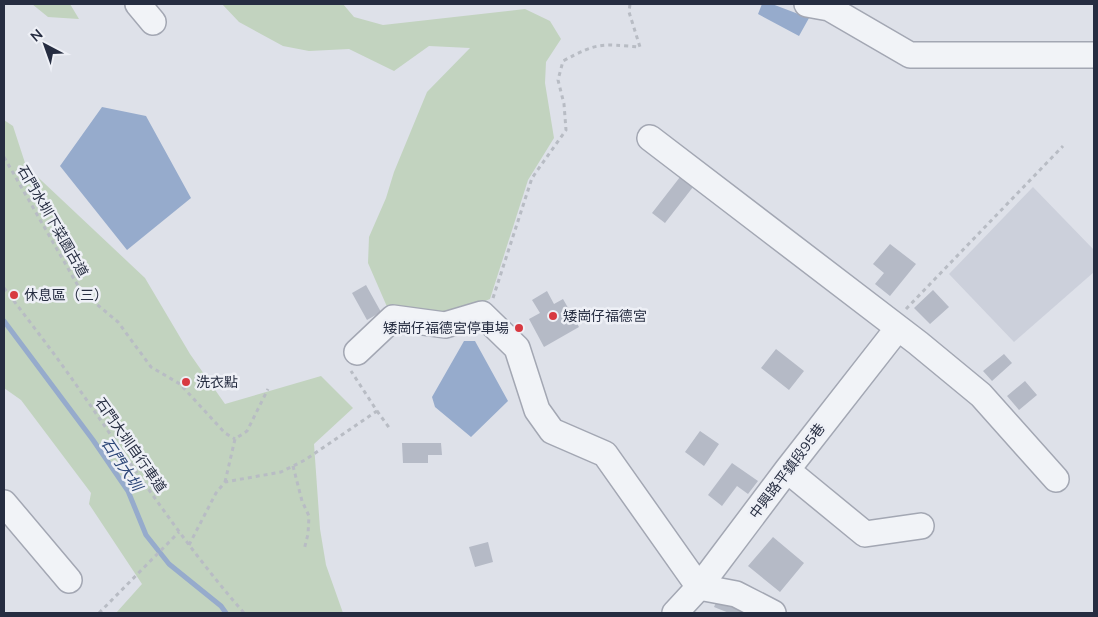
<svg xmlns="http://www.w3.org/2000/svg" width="1098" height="617" font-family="Mulish,'Noto Sans TC',sans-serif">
<rect width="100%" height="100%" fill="#dee1e9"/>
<path fill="#ccd0db" d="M1033 187 1094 250V272L1014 342 949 274Z"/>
<path fill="#c2d3bf" d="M32 4H70L79 19 48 17Z
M222 4H343L354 17 383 25 525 9 550 21 561 39 546 62 545 83 554 138 528 180 490 299 444 317 388 309 368 263 369 237 386 198 394 172 427 92 470 48 429 46 394 71 349 49 309 51 283 46 239 22Z
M4 120 13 126 26 166 145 278 190 354 225 404 321 376 353 408 314 444 320 529 326 565 343 613H116L142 584 89 504 91 493 21 400 4 388Z"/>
<path fill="#96abcc" d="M762 4H772L809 18 799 36 758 14Z
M102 107 146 116 191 198 127 250 60 166Z
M464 341H475L508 401 471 437 435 407 432 397Z"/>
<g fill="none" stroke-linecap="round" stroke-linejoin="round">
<path stroke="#96abcc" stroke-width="5" d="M4 321 93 440 128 491 146 535 169 564 221 606 226 613"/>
</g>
<path fill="#b5bac6" d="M680 177 693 187 665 223 652 213Z
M890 244 916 264 890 296 875 284 884 273 873 264Z
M366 285 381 312 367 320 352 293Z
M933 290 949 307 930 324 914 308Z
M547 291 554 304 563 299 579 327 544 347 529 319 540 313 532 300Z
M776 349 804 371 789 390 761 368Z
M1004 354 1012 363 992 381 983 371Z
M1025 381 1037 395 1019 410 1007 396Z
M700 431 719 444 704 466 685 452Z
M402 443H441L442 455H428V463H403Z
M732 463 758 481 748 494 737 486 722 506 708 495Z
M773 537 804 563 780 592 748 566Z
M488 542 493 562 475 567 469 547Z
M719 596 754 613H729L714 607Z"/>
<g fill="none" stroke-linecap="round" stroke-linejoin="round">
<g stroke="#a3a7b3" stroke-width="28">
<path id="minor" d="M138 4 153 22
M807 4 829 8 910 55H1094
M650 138 918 343 981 395 1056 479
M357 352 393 318 445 325 482 314 517 348 537 410 552 431 605 454 699 587 736 594 773 613
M787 470 865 534 921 526
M4 503 69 580
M675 613 699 587 787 470 898 328"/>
</g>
<path stroke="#b8bcc4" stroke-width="3" stroke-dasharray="4 4" stroke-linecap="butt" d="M4 157 81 291 118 322 151 367 180 384 225 433 235 439
M4 288C29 321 55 354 79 389 132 465 183 543 244 613
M493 298 532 178 566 130 564 104 558 80 563 61C598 42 601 44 640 47L629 12 630 4
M906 309 1063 146
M377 411 390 429
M293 466 302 501 309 516 308 534 304 550
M225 482 235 439 247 431 268 389
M189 545 216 493 225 482 281 472 305 460 377 411 351 371
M99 613 179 532"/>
<use href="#minor" stroke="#f1f3f7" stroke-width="25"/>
</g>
<g fill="#d83941" stroke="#eef0f6" stroke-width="2">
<circle cx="14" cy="295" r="5"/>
<circle cx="553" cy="316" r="5"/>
<circle cx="519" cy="328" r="5"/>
<circle cx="186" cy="382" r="5"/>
</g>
<g text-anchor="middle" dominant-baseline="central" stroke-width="5" stroke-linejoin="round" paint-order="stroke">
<g font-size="14" fill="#262d41" stroke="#eef0f6">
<text transform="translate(53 221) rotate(60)">石門水圳下菜園古道</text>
<text transform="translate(131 445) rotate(55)">石門大圳自行車道</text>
<text transform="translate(787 471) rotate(-53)">中興路平鎮段95巷</text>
</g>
<g font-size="14" fill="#262d41" stroke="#eef0f6" text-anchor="start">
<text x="24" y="295">休息區（三）</text>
<text x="563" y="316">矮崗仔福德宮</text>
<text x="509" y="328" text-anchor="end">矮崗仔福德宮停車場</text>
<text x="196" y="382">洗衣點</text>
</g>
<g font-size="15" font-style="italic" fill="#2d4778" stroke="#eef0f6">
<text transform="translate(122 464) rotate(56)">石門大圳</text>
</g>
</g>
<rect width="1098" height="617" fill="none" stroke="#262d41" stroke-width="10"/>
<g transform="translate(45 45) rotate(319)" stroke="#eef0f6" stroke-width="4" paint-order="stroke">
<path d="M0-4L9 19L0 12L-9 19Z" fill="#262d41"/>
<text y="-8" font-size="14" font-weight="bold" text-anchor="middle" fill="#262d41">N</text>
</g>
</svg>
